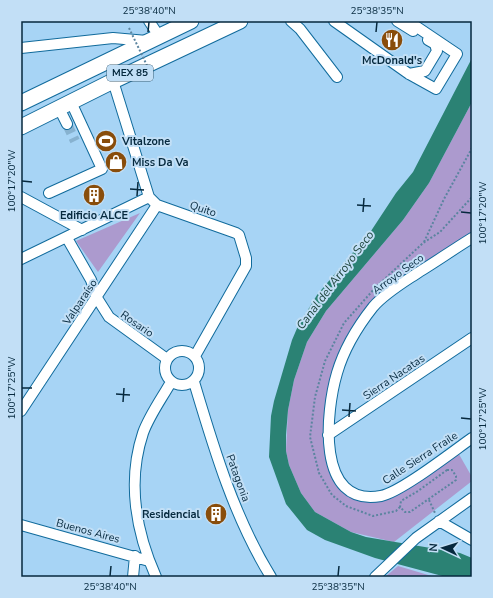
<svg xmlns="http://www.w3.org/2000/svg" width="493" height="598" font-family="'Nunito Sans',sans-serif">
<rect width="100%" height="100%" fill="#a7d4f5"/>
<path fill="#ac9ace" d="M472 102V238L374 306 340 364 329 448 344 487 381 496 456 449 472 477V481L394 542 351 532 315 512 301 493 289 465 286 451 288 410 294 380 307 342 326 311 403 220 429 183Z
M140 213 98 272 76 241Z
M398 566 435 577H385Z"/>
<path fill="#2b8274" d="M472 58V102L429 183 403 220 326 311 307 342 294 380 288 410 286 435V451L289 465 301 493 315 512 351 532 366 537 460 553 472 558V577H446L375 558 325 540 307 530 286 504 269 457 271 416 274 401 292 340 298 326 317 295 371 231 396 193 413 172Z"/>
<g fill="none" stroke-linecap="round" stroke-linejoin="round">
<path stroke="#87b2d0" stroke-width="10" stroke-dasharray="10 5" stroke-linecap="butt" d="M67 124 75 141"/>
<g stroke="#116b9c" stroke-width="12">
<path id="minor" d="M149 21 159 36
M291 21 300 29 337 77
M334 21 409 74 436 89 457 54 408 21
M397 21 413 31
M21 48 113 38 147 41
M409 74 425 71 437 51 435 44 428 40
M113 81 149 197 157 205 236 233 239 235 246 258V266L195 356
M59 108 67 124
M49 193 102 169 71 102
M21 197 82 230
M67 238 91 280 97 298 109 317 167 359
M472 238C454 249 437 261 419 272 404 282 385 293 373 307 358 326 344 349 337 373 326 410 315 508 381 496 401 492 452 452 472 438
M21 259 149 197
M165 368a17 17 0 1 1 34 0a17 17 0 1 1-34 0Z
M194 382C214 449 234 517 271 577
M21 411 157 205
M328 435 472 338
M439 521 472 540
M21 525 149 561
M133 577 135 556
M156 577C136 532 127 481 143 433 149 416 162 398 171 382
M375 577 416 538 472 498"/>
</g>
<g stroke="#116b9c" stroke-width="17">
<path id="highway" d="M21 103 191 21
M21 127 113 81 240 21"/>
</g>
<path stroke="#5b849f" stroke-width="2" stroke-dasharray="2 2" stroke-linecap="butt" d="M424 242 444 199 472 148
M447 470H452L456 476V480L410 512H405L400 507 401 501 418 491Z
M429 500 435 513
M400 507 396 511 373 516 346 506 332 495 319 473 310 437 315 397 325 361 344 323 375 288 423 243 440 232 472 197"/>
<use href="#minor" stroke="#fff" stroke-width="10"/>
<use href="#highway" stroke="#fff" stroke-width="15"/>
<path stroke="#5b849f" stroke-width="2" stroke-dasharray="2 2" stroke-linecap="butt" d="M129 28 153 78"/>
</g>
<path fill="none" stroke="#06293e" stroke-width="1.5" d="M148 32 149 22M376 32 377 22M22 181 32 182M130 189 144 190M137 196 138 182M357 205 371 206M363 212 364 198M461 212 471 213M22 388H32M116 394 130 395M123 402 124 388M342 410 356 411M349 417 350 403M461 418 471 419M110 576 111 566M338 576 339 566"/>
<defs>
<g id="restaurant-disc" transform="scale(1.15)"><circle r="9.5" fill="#894d0b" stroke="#c2dff6"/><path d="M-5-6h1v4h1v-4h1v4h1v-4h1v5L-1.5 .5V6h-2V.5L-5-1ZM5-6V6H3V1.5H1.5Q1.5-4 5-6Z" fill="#fff"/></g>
<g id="stadium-disc" transform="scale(1.15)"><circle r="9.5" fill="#894d0b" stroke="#c2dff6"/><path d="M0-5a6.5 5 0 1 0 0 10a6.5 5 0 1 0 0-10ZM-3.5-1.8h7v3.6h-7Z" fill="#fff"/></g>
<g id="shop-disc" transform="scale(1.15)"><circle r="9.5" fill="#894d0b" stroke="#c2dff6"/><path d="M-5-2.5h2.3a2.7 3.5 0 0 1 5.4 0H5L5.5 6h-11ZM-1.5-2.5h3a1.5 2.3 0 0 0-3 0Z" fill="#fff"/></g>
<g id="building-disc" transform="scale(1.15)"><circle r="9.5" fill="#894d0b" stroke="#c2dff6"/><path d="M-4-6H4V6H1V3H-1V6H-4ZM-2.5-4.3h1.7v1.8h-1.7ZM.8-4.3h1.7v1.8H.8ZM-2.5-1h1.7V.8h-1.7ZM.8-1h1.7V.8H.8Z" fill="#fff"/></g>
</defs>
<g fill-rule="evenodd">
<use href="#restaurant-disc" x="392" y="40"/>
<use href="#stadium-disc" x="106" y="141"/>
<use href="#shop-disc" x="116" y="162"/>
<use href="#building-disc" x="94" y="195"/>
<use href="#building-disc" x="216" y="514"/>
</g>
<g text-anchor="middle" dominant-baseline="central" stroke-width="4" stroke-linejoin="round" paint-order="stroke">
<rect fill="#c2dff6" stroke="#3e6075" stroke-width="1" x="107" y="65" width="46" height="16" rx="3"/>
<g font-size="10" font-weight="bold" fill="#06293e">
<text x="130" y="73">MEX 85</text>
</g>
<g font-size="11" font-weight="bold" fill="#06293e" stroke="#c2dff6">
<text x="392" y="60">McDonald's</text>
<text x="122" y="141" text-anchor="start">Vitalzone</text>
<text x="132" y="162" text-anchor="start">Miss Da Va</text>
<text x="94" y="215">Edificio ALCE</text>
<text x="200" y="514" text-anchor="end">Residencial</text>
</g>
<g font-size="11" fill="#06293e" stroke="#c2dff6">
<text transform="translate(203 209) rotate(19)">Quito</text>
<text transform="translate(398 274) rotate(-36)">Arroyo Seco</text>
<text transform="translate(80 302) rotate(-56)">Valparaíso</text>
<text transform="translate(137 324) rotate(35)">Rosario</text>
<text transform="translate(394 377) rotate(-34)">Sierra Nacatas</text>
<text transform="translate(420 458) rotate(-33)">Calle Sierra Fraile</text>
<text transform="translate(238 478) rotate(70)">Patagonia</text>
<text transform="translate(88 531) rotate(15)">Buenos Aires</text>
</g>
<g font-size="12" font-style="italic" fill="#20463f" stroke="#c2dff6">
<text transform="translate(335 280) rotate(-53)">Canal del Arroyo Seco</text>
</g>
</g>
<rect width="493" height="598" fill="none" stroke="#c2dff6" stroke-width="44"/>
<g transform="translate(443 548) rotate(274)" stroke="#c2dff6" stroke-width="3" paint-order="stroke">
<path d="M0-3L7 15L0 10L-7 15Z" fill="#06293e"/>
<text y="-6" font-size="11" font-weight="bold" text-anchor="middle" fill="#06293e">N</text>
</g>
<rect x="22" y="22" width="449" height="554" fill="none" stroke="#06293e" stroke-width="1.5"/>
<g font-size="10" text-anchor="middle" fill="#06293e">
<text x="149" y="14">25°38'40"N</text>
<text x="377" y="14">25°38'35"N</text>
<text transform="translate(11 181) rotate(-90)" y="4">100°17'20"W</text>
<text transform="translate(482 213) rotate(-90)" y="4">100°17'20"W</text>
<text transform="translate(11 388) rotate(-90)" y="4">100°17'25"W</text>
<text transform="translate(482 419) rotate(-90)" y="4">100°17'25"W</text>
<text x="110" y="590">25°38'40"N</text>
<text x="338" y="590">25°38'35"N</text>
</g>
</svg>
